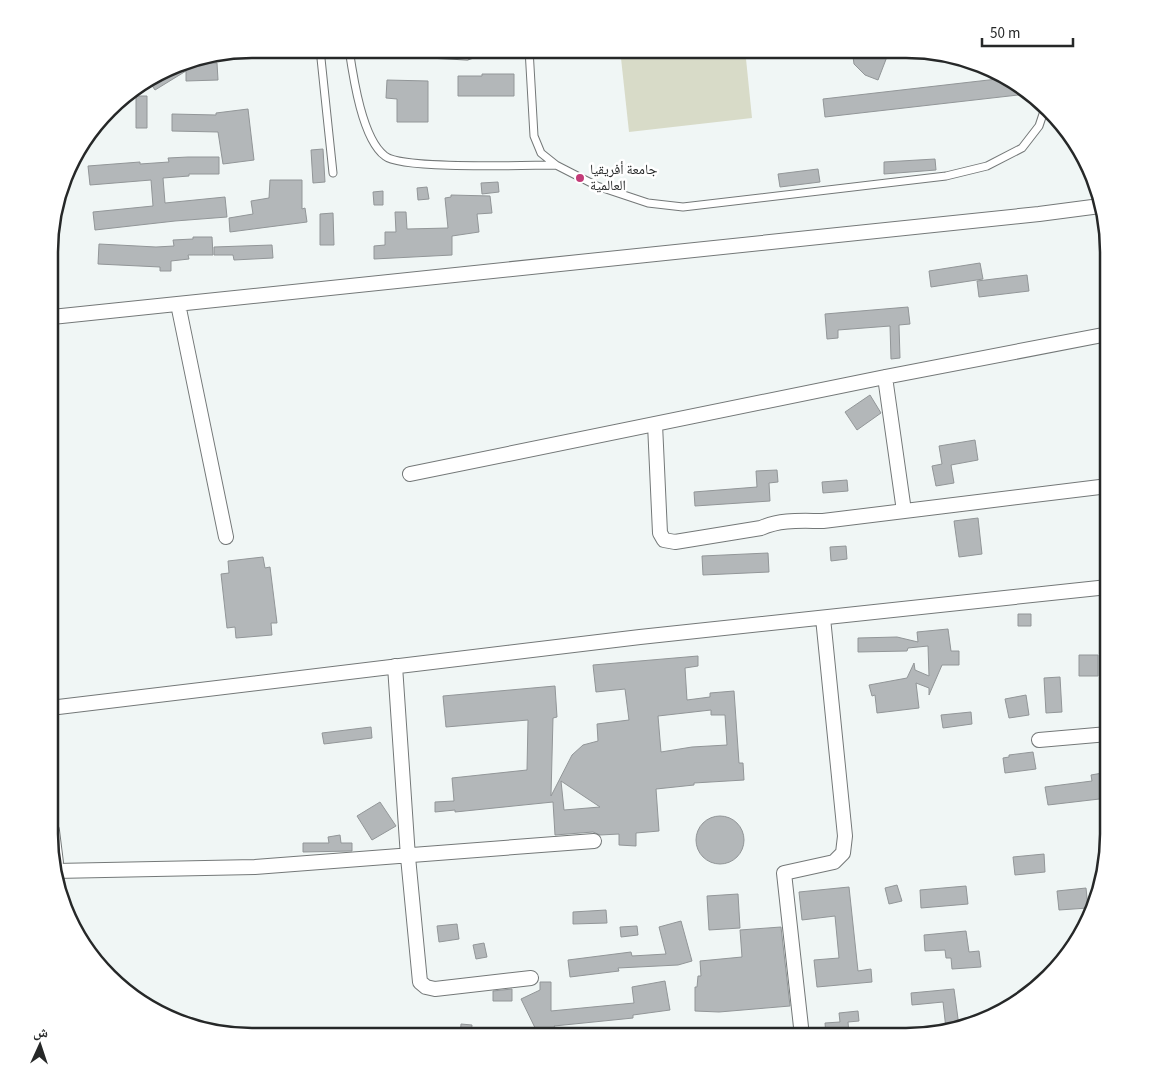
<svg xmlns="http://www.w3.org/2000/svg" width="1157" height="1085" font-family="'Source Sans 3','Noto Naskh Arabic',sans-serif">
<rect width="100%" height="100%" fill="#f0f6f5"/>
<path fill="#d8dbc8" d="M620 49H745L752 118 629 132Z"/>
<path fill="#b3b7b9" stroke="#929698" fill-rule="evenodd" d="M852 49H890L878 80 865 75 854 64Z
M217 63 218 80 186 81V71L155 90 149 81 175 66Z
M482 74H514V96H458V76H482Z
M1006 78 1027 94 825 117 823 99Z
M387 80 428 81V122H397V99L386 98Z
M136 96H147V128H136Z
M248 109 254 160 223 164 218 132 172 131V114L216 115V113Z
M323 149 325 182 313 183 311 150Z
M188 157H219V174H189V176L163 178 165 203 225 197 227 217 175 221 95 230 93 212 153 206 151 180 90 185 88 166 140 162V164L169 162 168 158Z
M935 159 936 170 884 174V162Z
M818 169 820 182 780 187 778 174Z
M270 180H302V209L305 208 307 222 230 232 229 218 253 214 251 201 269 198Z
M498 182 499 192 482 194 481 183Z
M427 187 429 199 418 200 417 188Z
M383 191V205H374L373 192Z
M451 195 490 196 492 213 477 214 479 232 452 236V255L374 259V246L385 245V232H396L395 212H406L407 229 448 228 445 198 451 197Z
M333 213 334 245H320V214Z
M193 237H212L213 255H188L189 259 171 261V271H160V267L98 264 99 244 156 247 174 246 173 240 193 239Z
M272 245 273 258 234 260 233 255H214V247Z
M980 263 983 279 931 287 929 271Z
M1027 275 1029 291 979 297 977 281Z
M908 307 910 324 899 325 900 358 891 359 890 326 838 330V338L827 339 825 314Z
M870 395 881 413 857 430 845 412Z
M975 440 978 460 951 465 954 483 936 486 932 466 942 464 939 446Z
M777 470 778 482 769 483 770 501 695 506 694 492 757 487 756 471Z
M847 480 848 491 823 493 822 482Z
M978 518 982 554 959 557 954 521Z
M846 546 847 559 831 561 830 547Z
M768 553 769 572 703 575 702 556Z
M263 557 265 568 270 567 277 623H271L272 635 236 638 235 627 227 628 221 574 229 573 228 561Z
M1018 614H1031V626H1018Z
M948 629 951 651H959V665H942L929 695V688L916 683 919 708 877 713 875 695 872 696 869 685 907 678 914 663 915 670 929 676 928 646 908 648 907 651 858 652V638L897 637 918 642 917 632Z
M1079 655H1098V676H1079Z
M698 656V666L685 668 687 700 710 697V693L734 691 739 763H743L744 780 694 783V785L656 789 659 831 636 833V846L619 845V834L600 835 593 832 555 835 553 802 455 812V810L435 812V802L454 801 452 778 527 770 528 720 446 727 443 696 555 686 557 717 553 718 551 796 572 755 583 745 598 741 597 724 629 720 625 689 596 692 593 665ZM711 710V715H725L727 745 692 747 661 752 658 716ZM561 781 600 807 564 810Z
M1060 677 1062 712 1046 713 1044 678Z
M1026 695 1029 715 1009 718 1005 699Z
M971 712 972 724 943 728 941 715Z
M371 727 372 738 324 744 322 733Z
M1033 752 1036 769 1005 773 1003 758 1009 757V755Z
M1108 772V798L1048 805 1045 787 1092 781 1091 775Z
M380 802 396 826 372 840 357 816Z
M696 840a24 24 0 1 1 48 0a24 24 0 1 1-48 0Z
M340 835 341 843H352V851L303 852V843H329L328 837Z
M1044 854 1045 872 1015 875 1013 857Z
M897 885 902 901 889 904 885 888Z
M966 886 968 904 921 908 920 890Z
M849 887 858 971 871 969 872 982 817 987 814 960 839 958 835 916 802 920 799 892Z
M1086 888 1088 908 1059 910 1057 891Z
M738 894 740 928 709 930 707 896Z
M606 910 607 923 573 924V912Z
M681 921 692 961 678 965 618 968 619 971 570 977 568 960 631 952 632 956 666 954 659 927Z
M457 924 459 939 439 942 437 926Z
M637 926 638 935 621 937 620 927Z
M781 927 790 1006 719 1012 695 1011V987H697L698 976H701L700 961 742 957 740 930Z
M966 931 969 952 979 951 981 967 952 969 951 958H946L945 950 925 951 924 935Z
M484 943 487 957 476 959 473 945Z
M665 981 670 1010 633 1015V1018L554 1026 557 1031 546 1036H539L521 999 540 990V982H551V1011L634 1003 632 987Z
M512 989V1001H493V991Z
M954 989 959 1026 946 1029 943 1002 912 1005 911 993Z
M858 1011 859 1021 848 1022 849 1034 826 1036 825 1023 840 1022 839 1013Z
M461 1024 472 1025 471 1036H460Z"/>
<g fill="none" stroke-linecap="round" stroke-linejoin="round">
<g stroke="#747878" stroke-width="9">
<path id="lane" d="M320 49 333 173
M349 49C353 76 362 139 385 156 402 170 527 165 556 165
M529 49 534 136 541 153 556 165 597 186 648 203 683 207 946 176 987 166 1022 148 1039 126 1045 108
M349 50 467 56 488 49"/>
</g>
<g stroke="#747878" stroke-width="16">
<path id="street" d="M178 304 226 537
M52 317 1039 214 1100 206
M885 377 904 511
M655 424 660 533 664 540 675 542 761 528C781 519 802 521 823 521L1108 486
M410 474 885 377 1108 334
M395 666 408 857 420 982 426 987 435 989 531 978
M50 708 640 637 1108 587
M1039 740 1108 734
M55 871 255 867 594 841
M802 1036 784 873 834 862 843 853 845 836 823 618"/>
</g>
<g stroke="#747878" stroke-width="22">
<path id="secondary" d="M49 831 53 863"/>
</g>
<use href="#lane" stroke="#fff" stroke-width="7"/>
<use href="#street" stroke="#fff" stroke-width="14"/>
<use href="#secondary" stroke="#fff" stroke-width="20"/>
</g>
<circle fill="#c33b78" stroke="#fff" stroke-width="2" cx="580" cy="178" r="5"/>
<g text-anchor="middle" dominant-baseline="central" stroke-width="5" stroke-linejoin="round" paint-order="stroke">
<g font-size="14" fill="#262828" stroke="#fff" text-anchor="start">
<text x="590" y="170">جامعة أفريقيا<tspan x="590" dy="16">العالمية</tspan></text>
</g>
</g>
<path d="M0 0H1157V1085H0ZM252 58H906A194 194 0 0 1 1100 252V834A194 194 0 0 1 906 1028H252A194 194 0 0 1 58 834V252A194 194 0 0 1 252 58Z" fill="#fff" fill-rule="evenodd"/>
<path fill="none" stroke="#262828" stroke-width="2.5" d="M252 58H906A194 194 0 0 1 1100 252V834A194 194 0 0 1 906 1028H252A194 194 0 0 1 58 834V252A194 194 0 0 1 252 58Z"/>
<g transform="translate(40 1045) rotate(3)" stroke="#ffffff" stroke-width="4" paint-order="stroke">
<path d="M0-4L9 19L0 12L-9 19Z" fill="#262828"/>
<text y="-8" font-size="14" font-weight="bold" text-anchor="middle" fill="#262828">ش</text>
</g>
<path d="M982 38v8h91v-8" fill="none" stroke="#262828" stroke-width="2.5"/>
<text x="990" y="38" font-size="15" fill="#262828" stroke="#ffffff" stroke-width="4" paint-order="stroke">50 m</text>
</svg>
